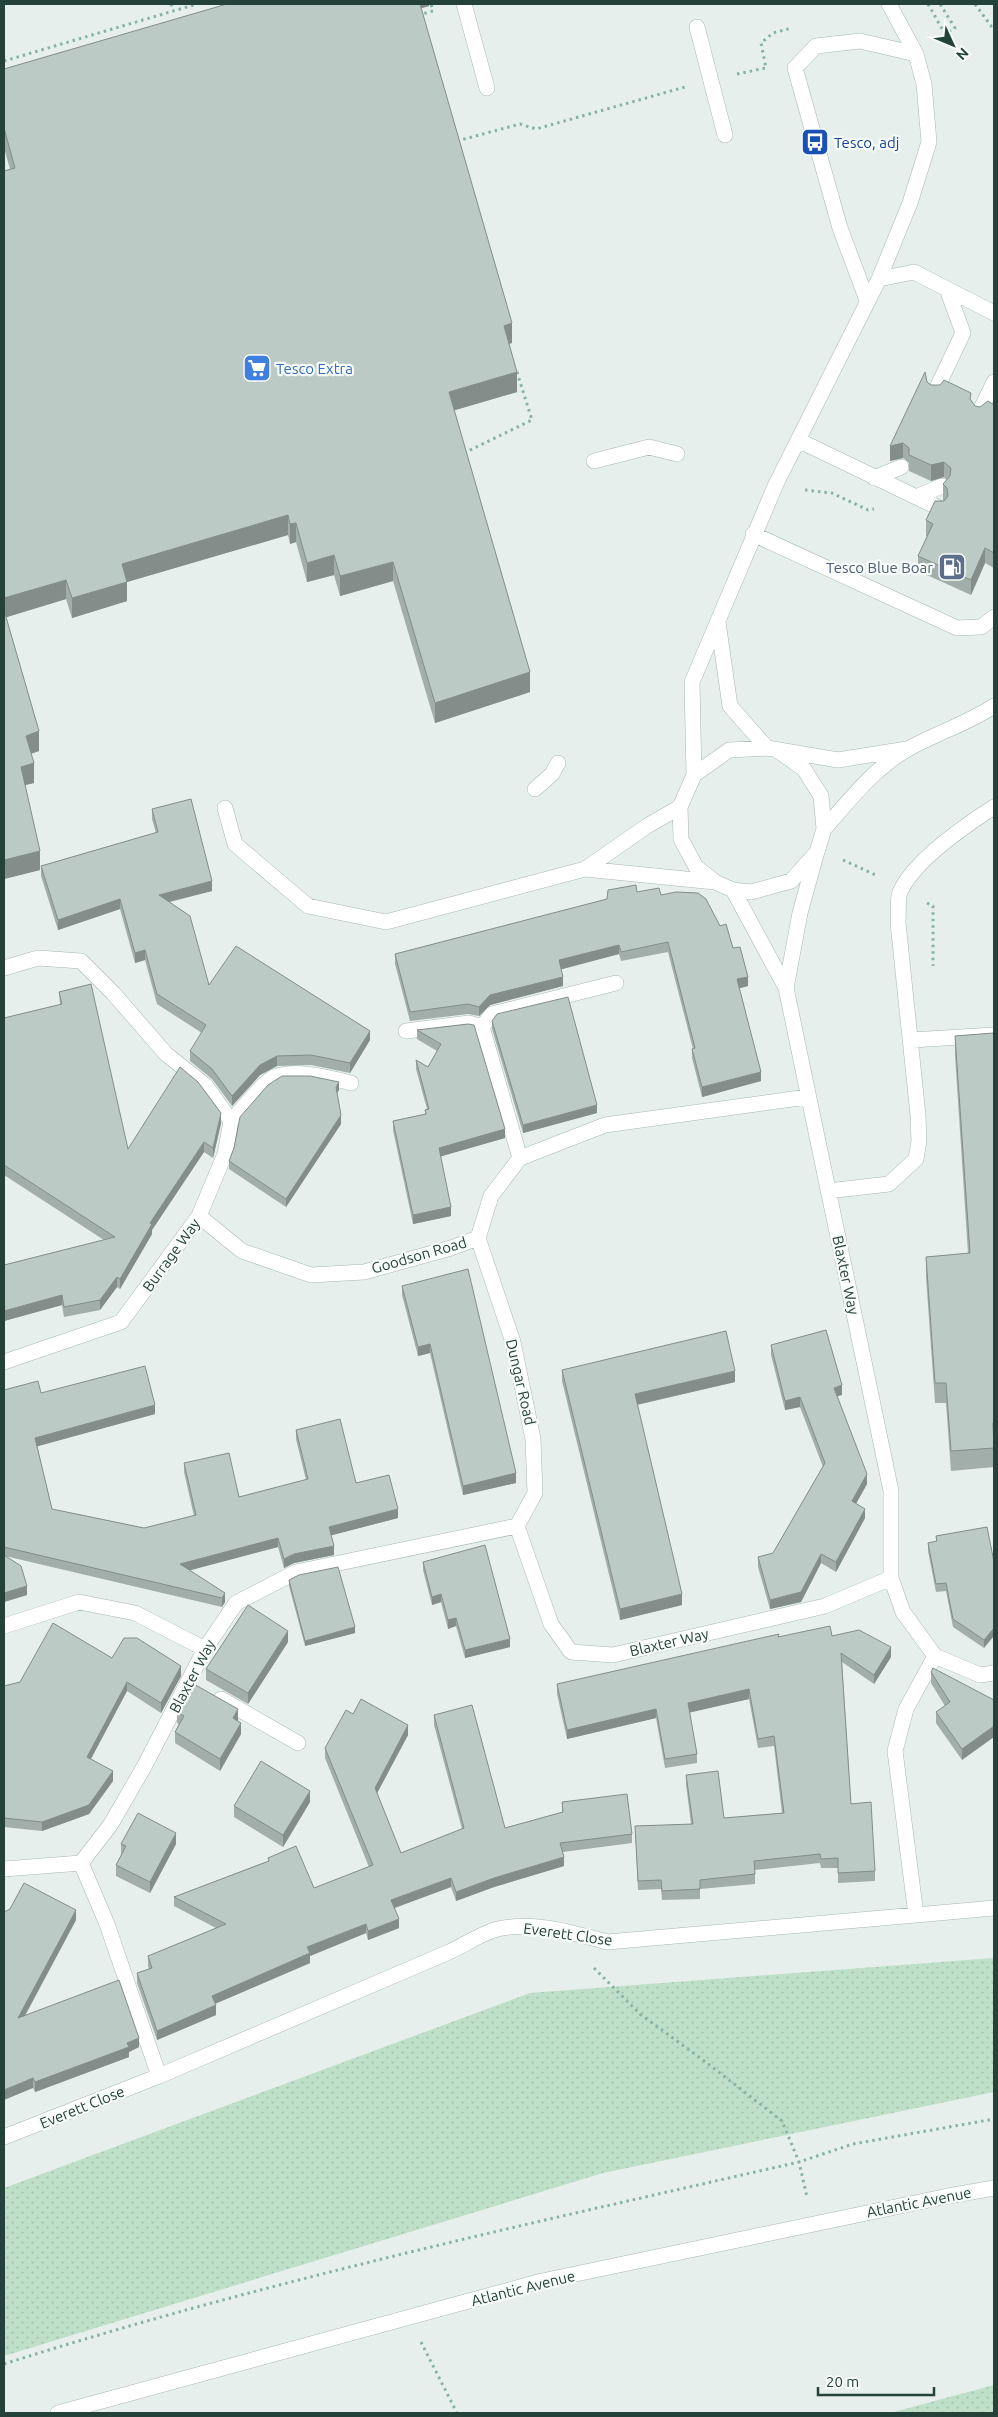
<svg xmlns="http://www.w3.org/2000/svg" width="998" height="2417" font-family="Ubuntu,sans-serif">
<defs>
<pattern id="grass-dots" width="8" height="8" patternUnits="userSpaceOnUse" patternTransform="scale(1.25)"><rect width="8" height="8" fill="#bfe0c8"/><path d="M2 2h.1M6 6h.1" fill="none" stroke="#a4c1ad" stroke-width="1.8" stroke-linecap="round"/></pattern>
</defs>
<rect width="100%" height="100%" fill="#e6efeb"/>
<path fill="url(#grass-dots)" d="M994 1958V2092L603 2173 4 2356V2188L530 1993Z
M994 2385V2413H890Z"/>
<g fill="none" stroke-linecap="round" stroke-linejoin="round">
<g stroke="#a8b8b2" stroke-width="16">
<path id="minor" d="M464 4 487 88
M697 27 725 135
M879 279 914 272 994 313
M867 300 840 228 795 68 816 46 860 41 916 54
M935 392 963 333 947 289
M979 413 994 382
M800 441 939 508
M594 461 649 447 677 454
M874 478 901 467
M916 497 942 486
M753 534 957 628 981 627 994 617
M718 622 730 706 767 748 838 760 907 749
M767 748 729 750 694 775 680 807 681 839 696 867 715 882 733 890 751 892 791 881 817 852 824 829 821 796 804 769 777 750
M694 775 692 682 776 484 879 279 910 203 929 142 924 84 916 54 889 4
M535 789 552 774 558 763
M225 808 235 844 308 906 386 922 585 869 715 882
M824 829C849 801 874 768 908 749 936 733 967 724 994 706
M585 869 647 826 680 807
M733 890 786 988 891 1491V1578L903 1612 935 1656 906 1709 895 1751 916 1915 994 1908
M4 968 38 958 81 961 113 993 166 1054 205 1085 231 1121 225 1154 199 1216 121 1322 4 1362
M786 988 800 913 816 855
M406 1031 469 1023 482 1027
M911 1040 994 1035
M231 1121C241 1111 260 1085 271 1079 289 1067 332 1078 351 1083
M520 1158 482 1027 492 1014 616 983
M828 1191 889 1184 916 1159 919 1141 918 1115 898 923C899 913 897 900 900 892 914 861 966 825 994 807
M199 1216 242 1251 311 1275 364 1272 451 1248 478 1238
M478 1238 491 1196 520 1158 605 1125 807 1097
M478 1238 513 1342 533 1439 535 1493 517 1526
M517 1526 551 1624 571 1652 613 1655 825 1606 891 1578
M4 1626 79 1602 135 1613 205 1649
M935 1656 980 1675 994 1673
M221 1699 298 1743
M81 1863 107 1924 159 2076
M4 1869 81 1863 111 1824 145 1765 205 1649 236 1603 296 1572 517 1526
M4 2137 159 2076 449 1952C464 1945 479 1935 494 1930 532 1920 570 1932 607 1942L916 1915
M58 2413 542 2281 948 2196 994 2188"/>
</g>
<path stroke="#86b3a5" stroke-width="3" stroke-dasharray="2.5 4" stroke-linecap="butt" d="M171 4 173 10
M928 4 945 34 955 28 940 4
M975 4 994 30
M418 15 433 11 431 4
M4 61 197 4
M737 74 766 68 761 43 773 33 792 28
M457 141 520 124 536 129 685 87
M464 453 532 420 516 369
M805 490 832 493 868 510 874 509
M843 860 878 876
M927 903 933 906V966
M594 1968 640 2014 707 2063 782 2121 799 2162 807 2197
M421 2342 457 2413
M4 2364C265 2281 532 2223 799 2162L853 2144 994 2119"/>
<use href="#minor" stroke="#fff" stroke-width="15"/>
</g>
<path fill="#a1aea9" d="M429 4V6L421 8 512 343 509 344 517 392 454 410 530 692 435 723 393 581 340 596 334 575 307 582 296 542 290 544 288 535 127 582V601L72 618 66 599 6 617 39 751 31 754 34 783 25 785 40 870 4 879V171L10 169 4 148V69Z
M927 382 931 385 971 400 975 406 980 407 994 405V568L985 563 971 595 918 571V556L927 536H926V520L944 500H943V484L947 480 944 477 931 481 909 471V463L903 458 890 461Z
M152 809 212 891 170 902 209 985 370 1040 350 1073 311 1065 277 1066 260 1075 232 1106 212 1079 190 1061V1051L202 1033 157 1004 145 960 135 963 120 909 58 930 41 876V866L156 833 152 819Z
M637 892 661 895 720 926 733 948 748 986 739 988 761 1081 702 1097 692 1058V1049H693L668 952 621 961 619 954 561 969 563 986 490 1005 479 1016 468 1014 410 1021 395 964V954Z
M59 992 128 1149 221 1123 213 1158 204 1152 152 1230V1234L120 1289 117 1287 100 1310 64 1317 62 1305 4 1321V1265L104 1240 4 1175V1018L60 1005Z
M492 1021 597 1113 523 1133 492 1029Z
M468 1024 505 1138 440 1156 451 1216 413 1224 393 1130V1121L425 1114V1110L427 1109 416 1069V1060L428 1067 437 1051 417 1039V1030Z
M994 1033V1467L951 1471 946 1403H935L926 1277V1257L968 1254 955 1055V1036Z
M339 1090 337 1093 341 1124 286 1207 229 1169V1161L234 1148Z
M402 1286 516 1483 463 1495 430 1353 418 1356 402 1295Z
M771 1345 842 1395 837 1396 867 1484 856 1503 865 1518 836 1572 821 1563 801 1602 770 1609 758 1567V1557L773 1553 823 1467 800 1407 785 1410 771 1355Z
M562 1370 735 1382 637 1405 682 1605 620 1620 562 1381Z
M4 1390 41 1393 155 1414 37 1446 52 1509 144 1528 194 1516 184 1472V1463L239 1497 306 1480 296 1439V1430L398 1518 331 1535 334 1555 294 1563 284 1568 278 1547 190 1570 225 1602 222 1607 5 1556 27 1595 4 1602Z
M987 1527 984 1648 953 1627 946 1591 936 1592 928 1551V1543L936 1542V1536Z
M423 1562 510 1647 465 1658 456 1626 448 1629 441 1602 432 1605 423 1570Z
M289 1580 355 1633 305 1646 289 1586Z
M832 1636 891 1657 874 1684 842 1662 851 1804 875 1871V1881L838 1883V1868H821L820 1863 755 1870V1884L700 1889V1899L662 1900 661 1889 638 1890 635 1826 691 1824 686 1784V1775L724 1818 782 1813 774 1746 758 1748 749 1699 689 1712 697 1754V1763L665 1768 656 1718 567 1739 557 1694V1684L779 1637Z
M288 1642 248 1704 206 1680V1669Z
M112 1658 181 1676 161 1713 127 1691 91 1759 113 1781 89 1814 42 1831 4 1827V1686Z
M931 1672 994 1700 962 1760 936 1723V1712L945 1706 931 1683Z
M177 1712 238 1720V1721L241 1734 220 1771 175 1743V1732L179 1724 177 1723Z
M353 1714 408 1735 377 1793 401 1853 462 1829 434 1725V1715L505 1828 562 1812V1802L632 1834V1843L563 1852 564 1866 494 1887 456 1901 451 1887 395 1908 399 1928 368 1940 366 1933 310 1956V1963L215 2004 216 2015 157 2040 137 1983V1973L149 1969 148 1966V1956L216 1928 174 1906V1897L268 1861V1858L314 1888 369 1867 325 1758V1748Z
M310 1802 283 1847 234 1817V1806Z
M121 1844H176L150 1893 116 1876V1865L121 1855Z
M4 1912 76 1920 25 2016 139 2047 129 2052V2057L35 2092 33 2088Z"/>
<path fill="#838d89" d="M416 4H429V6L416 10Z
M512 323V343L504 345V326Z
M517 372V392L449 412V392Z
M903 443V458L890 461V446Z
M944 462V477L931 481V465Z
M288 515V535L127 582V601L72 618V598L122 564Z
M296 523V542L290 544V524Z
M985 548V563L971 595V580Z
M334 555V575L307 582V563Z
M393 562V581L340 596V576Z
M66 580V599L4 618V598Z
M530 672V692L435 723V703Z
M39 731V751L26 755V736Z
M34 763V783L21 786V767Z
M40 851V870L4 879V860Z
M212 881V891L159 904V895Z
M120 899V909L58 930V920Z
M619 945V954L559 970V960Z
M145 950V960L135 963V953Z
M563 977V986L490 1005 479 1016V1007L490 995Z
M748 977V986L737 989V979Z
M370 1031V1040L350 1073V1063Z
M277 1056V1066L260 1075 232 1106V1096L260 1065Z
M761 1072V1081L702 1097V1087Z
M339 1082V1090L336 1095V1087Z
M597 1105V1113L523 1133V1125Z
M221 1113V1123L213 1158V1148Z
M341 1115V1124L286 1207V1199Z
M505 1129V1138L439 1157V1148Z
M204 1142V1152L152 1230V1234L120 1289V1279L150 1223Z
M451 1207V1216L413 1224V1215Z
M117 1277V1287L100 1310V1300Z
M62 1295V1305L4 1321V1311Z
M430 1344V1353L418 1356V1347Z
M735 1371V1382L635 1405V1394Z
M842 1385V1395L834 1397V1388Z
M800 1397V1407L785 1410V1401Z
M155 1405V1414L35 1447V1438Z
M516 1473V1483L463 1495V1486Z
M867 1474V1484L852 1511V1501Z
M398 1509V1518L329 1536V1527Z
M865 1509V1518L836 1572V1562Z
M278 1538V1547L180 1573V1564Z
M334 1546V1555L294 1563 284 1568V1559L294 1554Z
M821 1554V1563L801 1602 770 1609V1600Z
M27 1586V1595L4 1602V1593Z
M225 1593V1602L222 1607V1598Z
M441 1594V1602L432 1605V1597Z
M682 1594V1605L620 1620V1609Z
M456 1618V1626L448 1629V1620Z
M355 1627V1633L305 1646V1641Z
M994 1628V1636L984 1648V1640Z
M288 1631V1642L248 1704V1693Z
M510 1639V1647L465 1658V1650Z
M891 1647V1657L874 1684V1675Z
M181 1666V1676L161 1713V1703Z
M127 1682V1691L87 1766V1757Z
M749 1689V1699L688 1713V1703Z
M238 1709V1720L233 1729V1718Z
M656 1709V1718L567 1739V1730Z
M241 1723V1734L220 1771V1759Z
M408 1725V1735L375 1797V1788Z
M994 1726V1737L962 1760V1749Z
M113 1771V1781L89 1814 42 1831V1822Z
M310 1791V1802L283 1847V1835Z
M176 1833V1844L150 1893V1882Z
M564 1857V1866L494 1887 456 1901V1892L494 1878Z
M451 1878V1887L391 1909V1900Z
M76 1910V1920L18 2028V2018Z
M399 1919V1928L368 1940V1931Z
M366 1924V1933L310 1956V1963L212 2005V1996L307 1947Z
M216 2005V2015L157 2040V2031Z
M139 2038V2047L129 2052V2057L35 2092V2082Z
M33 2078V2088L4 2100V2090Z"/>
<path fill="#bbcac4" stroke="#838d89" d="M227 4H420L512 323 504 326 517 372 449 392 530 672 435 703 393 562 340 576 334 555 307 563 296 523 290 524 288 515 122 564 127 582 72 598 66 580 4 598V171L15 168 4 128V69Z
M925 372 927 382 931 385H940L944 380 971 393 970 399 975 406 980 407 988 401 994 405V553L985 548 971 580 918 556 933 524 926 520 935 501H944L948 496 947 488 943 484 950 476 951 468 944 462 931 465 909 455V448L903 443 890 446Z
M4 610 39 731 26 736 34 763 21 767 40 851 4 860Z
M191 799 212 881 159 895 190 916 209 985 236 946 370 1031 350 1063 311 1055 277 1056 260 1065 232 1096 212 1069 190 1051 206 1025 157 994 145 950 135 953 120 899 58 920 41 866 158 832 152 809Z
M636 885 637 892 659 888 661 895 676 892 698 893 706 899 720 926 726 924 733 948 740 947 748 977 737 979 761 1072 702 1087 692 1049 695 1048 668 942 621 952 619 945 559 960 563 977 490 995 479 1007 468 1004 410 1012 395 954 607 899 608 890Z
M91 984 128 1149 180 1067 198 1082 221 1113 213 1148 204 1142 150 1223 152 1224 120 1279 117 1277 100 1300 64 1307 62 1295 4 1311V1265L115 1237 4 1165V1018L62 1004 59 992Z
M568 997 597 1105 523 1125 492 1021 497 1014Z
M468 1024 474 1025 505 1129 439 1148 451 1207 413 1215 393 1121 426 1114 425 1110 429 1109 416 1060 428 1067 441 1044 417 1030Z
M994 1033V1423H993L994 1448 951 1451 946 1383H935L926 1257 970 1253 955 1036Z
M282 1076H310L339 1082 336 1087 341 1115 286 1199 229 1161 234 1148 240 1117 268 1085Z
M468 1269 516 1473 463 1486 430 1344 418 1347 402 1286Z
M826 1330 842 1385 834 1388 867 1474 852 1501 865 1509 836 1562 821 1554 801 1592 770 1600 758 1557 773 1553 825 1463 800 1397 785 1401 771 1345Z
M726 1331 735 1371 635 1394 682 1594 620 1609 562 1370Z
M145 1366 155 1405 35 1438 52 1509 144 1528 196 1515 184 1463 229 1453 239 1497 308 1479 296 1430 340 1419 356 1483 389 1475 398 1509 329 1527 334 1546 294 1554 284 1559 278 1538 180 1564 225 1593 222 1598 4 1547V1390L38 1381 41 1393Z
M987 1527 994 1562V1628L984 1640 953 1619 946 1583 936 1584 928 1543 937 1541 936 1536Z
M485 1545 510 1639 465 1650 456 1618 448 1620 441 1594 432 1597 423 1562Z
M4 1555 21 1566 27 1586 4 1593Z
M338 1567 355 1627 305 1641 289 1580 299 1575Z
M248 1605 288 1631 248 1693 206 1669Z
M53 1623 112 1658 124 1638H137L181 1666 161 1703 127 1682 87 1757 113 1771 89 1805 42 1822 4 1818V1686L20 1682Z
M830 1626 832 1636 859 1630 891 1647 874 1675 841 1653 851 1804 871 1802 875 1871 838 1873V1858L821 1859 820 1854 754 1861 755 1874 700 1880V1889L662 1891 661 1880 638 1881 635 1826 693 1824 686 1775 718 1771 724 1818 784 1813 774 1736 758 1739 749 1689 688 1703 697 1754 665 1759 656 1709 567 1730 557 1684 779 1634 778 1637Z
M933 1668 994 1700V1726L962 1749 936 1712 950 1702 931 1672Z
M192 1683 238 1709 233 1718 241 1723 220 1759 175 1732 184 1716 177 1712Z
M361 1699 408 1725 375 1788 401 1853 464 1828 434 1715 472 1705 505 1828 563 1812 562 1802 627 1794 632 1834 560 1843 564 1857 494 1878 456 1892 451 1878 391 1900 399 1919 368 1931 366 1924 307 1947 310 1953 212 1996 216 2005 157 2031 137 1973 152 1968 148 1956 226 1924 174 1897 269 1861 268 1858 296 1846 314 1888 373 1865 325 1748 346 1710 353 1714Z
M261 1761 310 1791 283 1835 234 1806Z
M138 1813 176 1833 150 1882 116 1865 126 1846 121 1844Z
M24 1883 76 1910 18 2018 119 1980 139 2038 127 2043 129 2047 35 2082 33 2078 4 2090V1912L10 1909Z"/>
<defs>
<g id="bus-square" transform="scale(1.4375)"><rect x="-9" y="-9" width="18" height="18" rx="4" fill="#1a4fb4" stroke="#f7fbf9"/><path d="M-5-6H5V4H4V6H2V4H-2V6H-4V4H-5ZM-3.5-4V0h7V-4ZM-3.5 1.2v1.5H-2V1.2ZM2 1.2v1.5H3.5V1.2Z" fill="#fff"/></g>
<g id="supermarket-square" transform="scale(1.4375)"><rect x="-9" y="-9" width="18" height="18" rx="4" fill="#3f7fe0" stroke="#f7fbf9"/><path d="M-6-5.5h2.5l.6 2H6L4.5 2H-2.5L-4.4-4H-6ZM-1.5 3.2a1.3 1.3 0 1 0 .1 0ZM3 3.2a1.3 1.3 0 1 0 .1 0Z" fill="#fff"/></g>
<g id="fuel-square" transform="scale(1.4375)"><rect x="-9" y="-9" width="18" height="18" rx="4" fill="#5c6f8a" stroke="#f7fbf9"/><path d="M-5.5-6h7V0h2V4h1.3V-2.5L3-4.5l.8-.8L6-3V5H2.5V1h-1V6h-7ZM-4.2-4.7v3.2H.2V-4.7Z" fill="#fff"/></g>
</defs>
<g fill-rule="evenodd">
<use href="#bus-square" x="815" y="142"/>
<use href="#supermarket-square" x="257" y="368"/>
<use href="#fuel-square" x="952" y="567"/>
</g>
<g text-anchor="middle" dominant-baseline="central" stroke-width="4.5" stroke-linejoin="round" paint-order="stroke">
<g font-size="15" fill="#164399" stroke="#f7fbf9" text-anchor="start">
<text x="834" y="142">Tesco, adj</text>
</g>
<g font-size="15" fill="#366cbe" stroke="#f7fbf9" text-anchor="start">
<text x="276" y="368">Tesco Extra</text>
</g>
<g font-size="15" fill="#4e5e75" stroke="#f7fbf9" text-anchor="end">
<text x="933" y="567">Tesco Blue Boar</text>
</g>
<g font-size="15" fill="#24423a" stroke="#f7fbf9">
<text transform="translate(171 1255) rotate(-54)">Burrage Way</text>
<text transform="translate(419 1255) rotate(-16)">Goodson Road</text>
<text transform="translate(846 1275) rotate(78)">Blaxter Way</text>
<text transform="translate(521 1382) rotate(77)">Dungar Road</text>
<text transform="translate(669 1642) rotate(-13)">Blaxter Way</text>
<text transform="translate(192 1676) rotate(-62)">Blaxter Way</text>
<text transform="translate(568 1934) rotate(8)">Everett Close</text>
<text transform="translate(82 2107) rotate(-22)">Everett Close</text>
<text transform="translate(919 2202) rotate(-11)">Atlantic Avenue</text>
<text transform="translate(523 2288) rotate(-14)">Atlantic Avenue</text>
</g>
</g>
<rect width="998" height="2417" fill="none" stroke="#24423a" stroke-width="10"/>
<g transform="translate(953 45) rotate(134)" stroke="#f7fbf9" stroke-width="4" paint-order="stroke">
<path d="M0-4L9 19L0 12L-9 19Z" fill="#24423a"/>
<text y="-8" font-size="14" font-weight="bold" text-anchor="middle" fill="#24423a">N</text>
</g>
<path d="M818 2387v8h116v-8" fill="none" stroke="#24423a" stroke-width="2.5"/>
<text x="826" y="2387" font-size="15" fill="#24423a" stroke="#f7fbf9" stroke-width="4" paint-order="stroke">20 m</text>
</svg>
